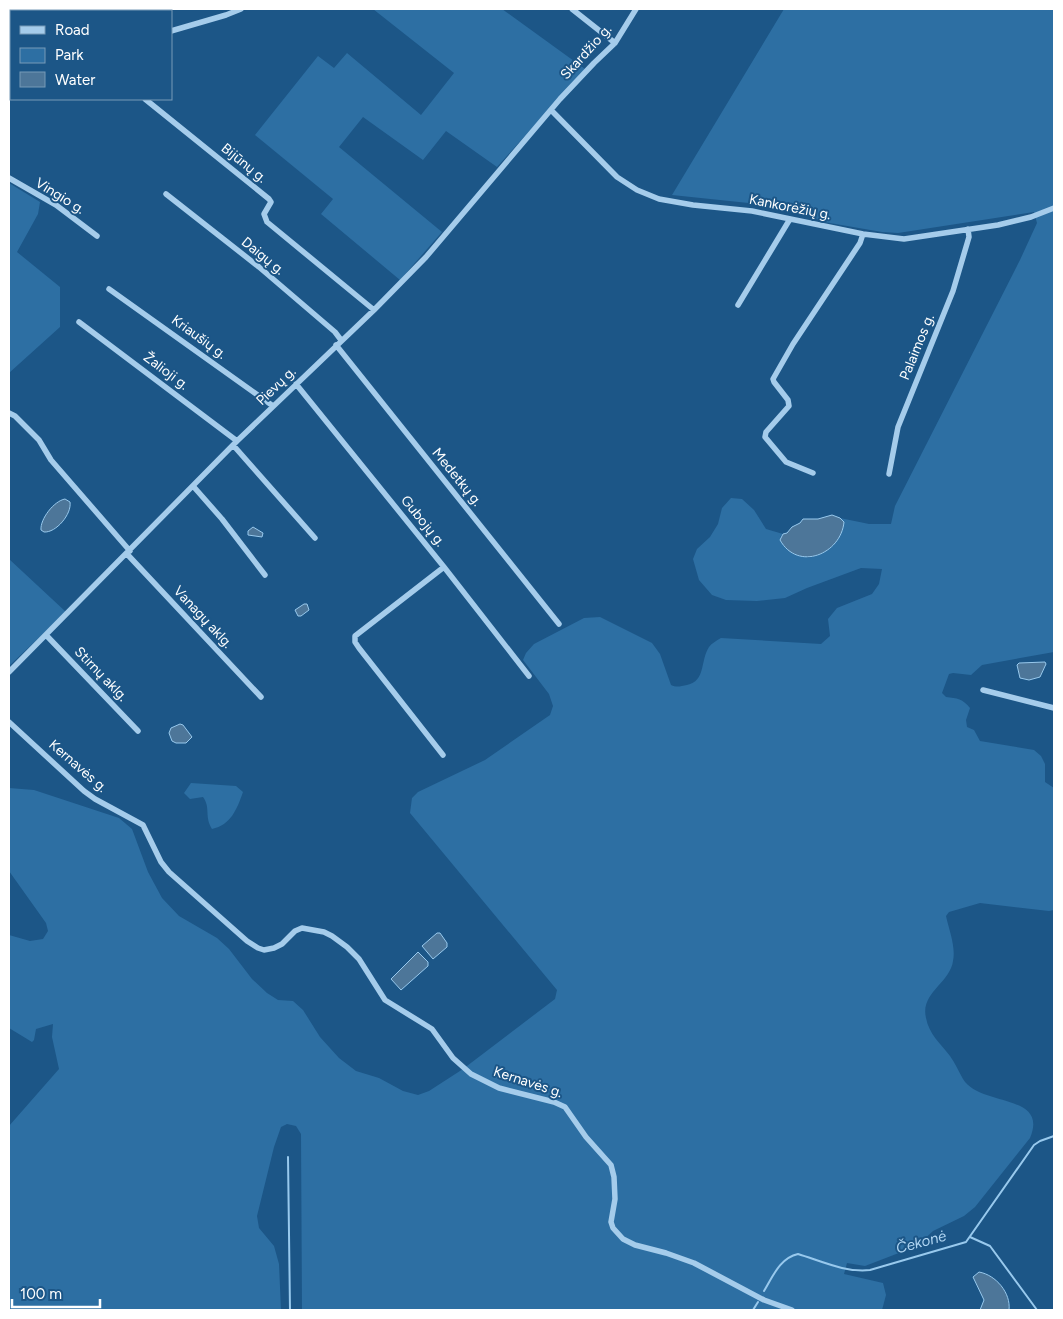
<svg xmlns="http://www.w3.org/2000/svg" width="1063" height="1319" font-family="Figtree,sans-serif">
<rect width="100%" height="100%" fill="#1c5687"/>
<path fill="#2d6fa3" d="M373 9H502L585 69 497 167 446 131 423 160 363 117 339 147 442 232 400 280 321 214 333 199 255 135 318 56 334 68 347 53 421 115 454 73Z
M784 9H1054V652L982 665 971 675 953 673 949 674 942 693 946 697C957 698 963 699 970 708L966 720 967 727 974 730 980 741 1034 750 1041 756 1045 764V782L1054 788V910L1049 911 980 903 949 912 946 916C949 930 956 947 953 961 950 983 920 993 926 1018 929 1034 940 1043 950 1056 955 1063 959 1072 963 1079 980 1107 1049 1093 1030 1138L975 1207 964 1216 933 1231 917 1246 865 1266 847 1263 844 1274 883 1283 886 1295 882 1310H302L301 1134 296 1126 287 1124 281 1127 274 1147 257 1216 259 1228 274 1246 279 1264 281 1310H9V1126L59 1069 52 1037 53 1024 36 1029 34 1040 32 1042 9 1028V935L30 941 43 939 48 931 46 923 9 871V788L34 790 119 818 132 829 148 872 162 898 179 916 217 938 229 949 252 979 267 993 278 1000 293 1001 303 1010 320 1037 339 1058 356 1071 379 1078 403 1091 418 1095 429 1091 463 1069 555 999 557 990 410 813 412 798 418 792 485 760 550 715 553 706 549 694 523 660 526 653 534 644 584 618 600 617 652 643 660 654 671 685C677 688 681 686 687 685 706 681 700 661 709 647 712 643 716 641 721 638L821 644 830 636 828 619 837 608 872 594 879 584 882 569 861 568 807 588 785 598 757 601 726 600 712 595 699 580 693 559 697 549 710 537 718 524 722 508 731 498 742 499 754 510 766 529 783 534 780 537 808 558C830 553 837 543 844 522L840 518 869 524H891L895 506 1020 260 1037 223 1034 212 898 233 882 232 824 222 795 211 758 204 672 195Z
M9 183 40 202 38 214 17 252 60 287V327L9 373Z
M9 559 66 612 9 666Z
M191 783 236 786 243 792C237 809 231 825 212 829 204 816 211 808 203 797L190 799 184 793Z"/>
<path fill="#4d7699" stroke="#98c9ed" d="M9 9H98L96 11H11V13L9 11Z
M65 499 70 502C72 514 56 533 44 532L41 530C40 519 54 501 65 499Z
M832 515 840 518 844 522C841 554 798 572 780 540L783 534 787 533 792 527 800 523 803 519H818Z
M253 527 263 533 262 537 248 535V531Z
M304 604H307L309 610 301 616H298L295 610Z
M1045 662 1046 664 1040 677 1029 680 1020 678 1017 665 1019 663Z
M180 724 183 725 192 737 186 743H176L172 741 169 733 171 728Z
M437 933H440L447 943V947L433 959 422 946Z
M418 952 428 962V966L401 990 391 979Z
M979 1272C996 1275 1011 1293 1009 1310H980L984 1300 973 1277Z"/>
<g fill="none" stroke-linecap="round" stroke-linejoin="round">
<path stroke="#98c9ed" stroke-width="2" d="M288 1157 290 1310
M970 1237 990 1246 1037 1310
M764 1291C773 1276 780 1258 798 1254 821 1261 846 1273 870 1270L966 1242 1034 1145 1040 1141 1054 1136
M753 1310 758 1302"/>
<path stroke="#a5cceb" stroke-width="5.5" d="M572 9 615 43
M9 19 11 21
M171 31 226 15 241 9
M9 89H11
M145 99 269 199 271 202 264 214 267 222 374 310
M551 110 617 177 637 190 659 199 693 205 752 211 863 234 904 239 998 225 1031 217 1054 208
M9 178 56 205 97 236
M166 194 259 267 335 332 341 340
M109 289 273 406
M738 305 790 219
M79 322 237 441
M336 345 559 624
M296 384 444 567 529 676
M9 413 15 416 39 440 51 460 130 551
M233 445 315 538
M813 473 786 462 765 437 766 432 789 406 788 400 774 382 773 379 793 344 860 243 863 234
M889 474 898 427 953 291 969 237 968 229
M193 486 222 519 265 575
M127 554 261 697
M46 635 138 731
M9 672 237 441 374 310 426 257 560 99 594 63 615 43 636 9
M983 690 1054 708
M9 722 84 791 95 799 143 825 161 862 169 872 247 941 258 948 264 950 274 948 282 944 295 931 302 928 324 932 332 936 347 947 359 959 385 1000 432 1029 453 1058 471 1074 499 1088 554 1102 565 1107 586 1137 611 1165 614 1177 615 1199 611 1222 613 1228 623 1239 635 1245 666 1253 694 1263 764 1300 792 1310
M443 755 359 648 355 642V636L444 567"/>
</g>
<g text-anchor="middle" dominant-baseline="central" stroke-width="4" stroke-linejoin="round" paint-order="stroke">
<g font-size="14" fill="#fff" stroke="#1c5687">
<text transform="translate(586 52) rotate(-48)">Skardžio g.</text>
<text transform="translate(244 163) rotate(39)">Bijūnų g.</text>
<text transform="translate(60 196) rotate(32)">Vingio g.</text>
<text transform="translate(790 207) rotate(11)">Kankorėžių g.</text>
<text transform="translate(263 256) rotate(39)">Daigų g.</text>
<text transform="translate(199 337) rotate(36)">Kriaušių g.</text>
<text transform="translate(917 347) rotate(-68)">Palaimos g.</text>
<text transform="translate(166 371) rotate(37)">Žalioji g.</text>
<text transform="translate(276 386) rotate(-44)">Pievų g.</text>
<text transform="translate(457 477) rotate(51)">Medetkų g.</text>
<text transform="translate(423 521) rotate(51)">Gubojų g.</text>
<text transform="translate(203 617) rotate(47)">Vanagų aklg.</text>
<text transform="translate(101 674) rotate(46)">Stirnų aklg.</text>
<text transform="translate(78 766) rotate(41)">Kernavės g.</text>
<text transform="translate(528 1082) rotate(18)">Kernavės g.</text>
</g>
<g font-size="15" font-style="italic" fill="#b1d6f3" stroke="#1c5687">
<text transform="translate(921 1242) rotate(-15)">Čekonė</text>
</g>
</g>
<rect width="1063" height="1319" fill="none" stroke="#ffffff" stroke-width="20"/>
<rect x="10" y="10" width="162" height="90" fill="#1c5687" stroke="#779ab7"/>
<rect x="20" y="26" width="25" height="8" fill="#a5cceb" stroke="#779ab7"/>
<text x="55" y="35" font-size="15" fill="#ffffff">Road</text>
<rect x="20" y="48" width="25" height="15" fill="#2d6fa3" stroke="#779ab7"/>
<text x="55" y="60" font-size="15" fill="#ffffff">Park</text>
<rect x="20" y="72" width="25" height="15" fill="#4d7699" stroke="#779ab7"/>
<text x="55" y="85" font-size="15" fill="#ffffff">Water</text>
<path d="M12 1299v8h88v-8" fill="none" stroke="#ffffff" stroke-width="2.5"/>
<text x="20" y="1299" font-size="15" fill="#ffffff" stroke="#1c5687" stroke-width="4" paint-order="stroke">100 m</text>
</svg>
